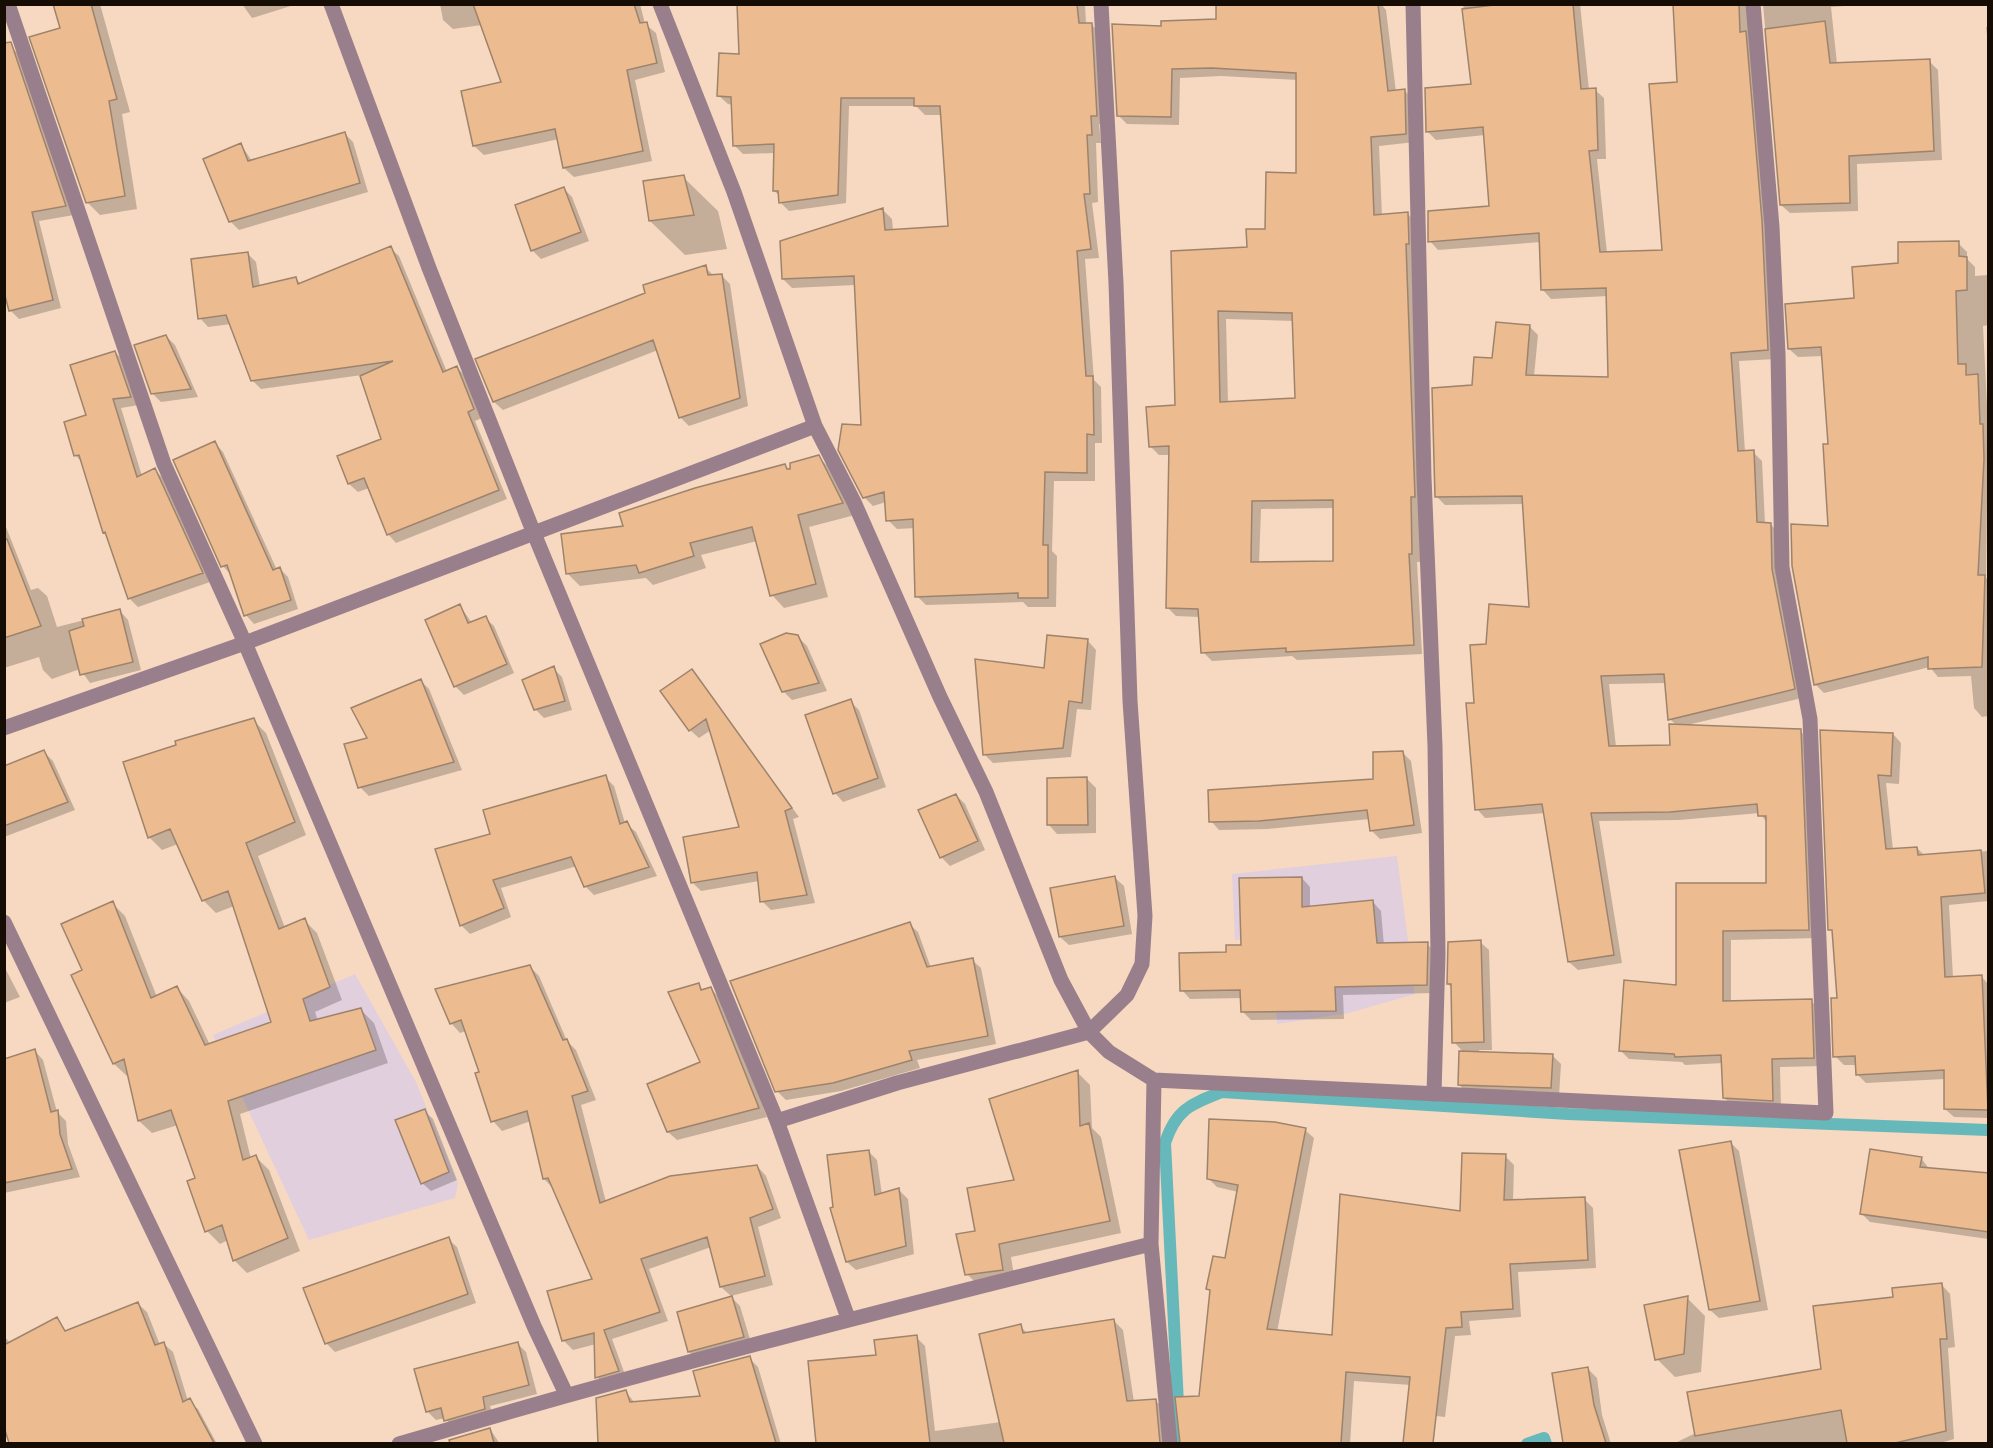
<svg xmlns="http://www.w3.org/2000/svg" width="1993" height="1448" font-family="'Titillium Web',sans-serif">
<rect width="100%" height="100%" fill="#f6d9c0"/>
<path fill="#e2cfde" d="M1397 856 1415 994 1349 1013 1277 1024 1274 942 1289 937 1235 940 1232 874Z
M355 974 416 1082 458 1184 455 1198 309 1240 213 1035Z"/>
<path fill="#0003" fill-rule="evenodd" d="M55 4H100L130 112 122 114 137 209 100 215 87 202 62 29Z
M242 4H294V5L252 18Z
M440 4H640L645 24 656 33 665 72 635 80 652 161 574 177 564 168 559 139 484 155 474 146 503 83 482 25 453 29 443 20Z
M738 4H1085L1086 25H1092L1101 34 1106 124H1099L1101 143H1096L1098 202 1092 203 1099 258 1085 259 1094 380 1101 387 1102 443H1095V481H1054L1052 551 1057 556 1056 607H1028L1023 602 926 605 917 596 915 528 897 529 888 520 886 502 873 506 864 497 855 285 792 288 783 279 883 210 892 219 893 231 950 227 943 115H925L916 106H849L846 203 789 211 780 202V196L774 191 775 153 743 154 734 145 733 105 728 104 718 95 741 56Z
M1218 4H1381L1386 10 1396 92 1405 91 1414 100 1415 142 1379 146 1382 216 1408 214 1416 223 1421 562H1417L1422 654 1297 660 1292 656 1212 661 1203 652 1200 617 1176 616 1167 607 1170 455H1159L1150 446 1177 406 1172 252 1248 249 1267 230 1297 174 1298 80 1221 76 1180 78 1179 125 1127 124 1118 115 1163 28 1218 21ZM1226 319 1294 321 1297 399 1228 403ZM1334 508V562L1259 564 1261 509Z
M1463 4H1580L1589 90H1595L1604 98 1606 159H1597L1607 253 1663 251 1678 84 1675 4H1749L1776 359 1739 361 1745 452H1753L1762 461 1765 524 1771 525 1780 533 1802 698 1687 725 1800 731 1809 739 1817 938 1731 940V1003L1811 1001 1820 1009 1822 1066 1780 1067 1781 1109 1733 1106 1724 1098 1723 1063 1685 1065 1682 1062 1629 1059 1620 1050 1677 986 1678 885H1768L1767 823 1760 813 1679 820 1599 821 1622 963 1578 970 1569 962 1545 813 1485 818 1477 809 1476 704 1487 646 1530 609 1524 504 1445 505 1436 496 1474 386 1494 360 1529 326 1538 335 1534 376 1609 379 1608 296 1551 299 1543 290 1541 242 1438 250 1430 241 1490 208 1485 135 1436 140 1427 131 1472 85ZM1666 683 1670 719 1677 726 1672 747H1616L1609 684Z
M1763 4H1871L1831 7 1837 64 1929 61 1938 70 1942 160 1857 164 1858 211 1790 213 1781 205Z
M1986 27H1988V43Z
M11 47 20 55 74 215 39 221 61 308 19 319 10 310Z
M344 133 353 142 368 192 239 230 230 221 241 145 252 161Z
M683 177 718 211 727 249 685 255 650 221Z
M564 189 572 197 589 241 541 259 532 250Z
M1958 243 1967 252V259L1975 267V276L1988 275V325L1983 326 1988 426 1986 578 1988 580V716L1982 717 1974 708 1971 676 1938 677 1930 667 1824 693 1815 684 1829 528V445L1823 356 1798 357 1789 349 1900 264Z
M390 248 399 256 447 372 457 368 466 376 482 418 475 421 507 499 396 543 388 534 369 488 358 492 349 484 338 457 383 440 362 375 261 389 252 380 231 324 208 327 200 318 247 253 256 262 260 287 296 279 301 284Z
M705 267 714 276 721 275 730 284 748 406 689 426 680 417 658 350 503 410 494 402 647 293Z
M166 336 175 345 198 397 161 402 152 393Z
M115 352 124 361 139 405 121 408 142 476 155 470 164 479 210 582 138 607 129 598 109 537 104 532 83 463 75 455Z
M215 443 223 452 277 570 280 569 288 577 298 609 254 624 246 615 231 575 223 566Z
M818 457 831 469 855 515 809 527 828 597 784 608 772 595 757 541 701 555 706 568 653 585 646 578 580 586 567 573 625 527 785 466 792 472Z
M4 522 31 590 38 588 47 596 57 627 120 611 128 620 141 670 90 683 80 669 52 679 43 670 39 657 4 668Z
M460 606 472 623 485 618 494 626 514 673 464 695 455 686Z
M798 637 807 646 827 691 792 700 783 691Z
M1088 641 1096 650 1091 710 1077 709 1071 757 993 763 985 755Z
M553 668 562 677 572 710 544 718 535 709Z
M692 671 799 817 793 819 815 903 771 910 762 901 759 881 701 891 692 882 741 828 711 730 699 738 690 730Z
M421 681 429 689 462 770 369 796 360 787 369 739Z
M850 701 859 710 886 787 843 802 835 793Z
M253 720 266 733 306 835 258 856 285 928 304 920 317 933 342 1000 315 1012 318 1021 361 1010 374 1023 388 1063 240 1114 251 1159 256 1157 269 1170 300 1251 247 1273 234 1260 228 1240 220 1244 207 1231 197 1179 178 1125 152 1133 139 1121 130 1075 127 1076 114 1064 73 976 84 971 112 903 125 916 157 997 177 988 189 1001 210 1045 273 1023 234 906 216 913 203 900 178 844 162 850 149 837Z
M1822 732 1893 734 1901 743 1899 784 1886 783 1893 850 1917 848 1925 856 1988 851V901L1949 905 1953 978 1982 977 1988 984V1118L1954 1117 1945 1109V1079L1866 1083 1857 1074V1065H1844L1835 1056 1839 1000 1834 933 1830 929Z
M44 752 53 761 75 810 4 837V768Z
M1403 753 1411 761 1422 833 1380 839 1371 830 1370 819 1268 829 1219 830 1211 821 1375 780Z
M605 777 614 786 625 823 636 832 657 876 594 895 585 886 577 866 501 888 511 917 470 934 461 925 491 835Z
M1087 779 1096 788V833L1057 834 1049 825Z
M956 795 965 804 985 850 950 866 941 857Z
M1115 878 1124 886 1132 934 1069 945 1060 937Z
M1302 878 1310 887V907L1373 902 1381 911 1384 945 1427 944 1436 953 1435 993 1343 995 1344 1019 1251 1020 1242 1011V998L1190 999 1182 990 1227 954 1243 946Z
M909 924 918 932 931 968 972 960 981 968 996 1044 917 1060 920 1068 841 1091 786 1100 777 1091Z
M1480 942 1489 950 1492 1050H1479V1053L1552 1055 1561 1064 1559 1096 1468 1093 1459 1085 1464 1053 1454 1042 1452 988 1448 984Z
M4 966 20 997 4 1003Z
M530 967 539 976 567 1041 576 1050 596 1100 581 1105 606 1202 757 1166 766 1176 781 1218 758 1227 773 1285 731 1296 721 1287 711 1247 649 1269 668 1321 612 1339 627 1380 606 1386 597 1377 596 1344 573 1350 564 1341 594 1280 553 1188 544 1179 531 1121 502 1131 493 1121 481 1073 466 1031 460 1033 451 1023Z
M698 985 704 991 711 989 719 997 767 1117 677 1140 668 1132 702 1063Z
M35 1051 43 1060 57 1112 66 1121 68 1144 80 1177 4 1193V1059Z
M1077 1072 1090 1085 1092 1128 1101 1137 1121 1233 1011 1257 1015 1282 980 1287 967 1274 977 1233 1016 1181Z
M424 1111 433 1119 457 1180 431 1191 422 1183Z
M1305 1130 1314 1138 1277 1332 1334 1337 1461 1213 1505 1156 1514 1165 1513 1202 1584 1199 1593 1208 1596 1268 1518 1272 1521 1317 1469 1321 1471 1335 1455 1336 1445 1417 1417 1414 1411 1385 1354 1381 1350 1444H1181L1177 1399 1200 1397 1212 1292 1208 1289 1226 1260 1238 1192 1217 1187 1208 1178Z
M1730 1142 1739 1151 1768 1310 1719 1318 1710 1310Z
M868 1151 877 1160 882 1195 899 1190 908 1199 914 1254 856 1270 847 1262 832 1209Z
M1921 1158 1930 1170 1988 1174V1239L1870 1222 1862 1214Z
M448 1239 457 1247 476 1303 335 1352 326 1343Z
M1942 1285 1950 1294 1955 1347 1948 1348 1954 1439 1937 1444H1673L1823 1371 1895 1298Z
M731 1297 740 1306 752 1346 698 1360 689 1352Z
M1687 1298 1705 1316 1701 1372 1675 1377 1657 1359Z
M138 1304 147 1312 160 1345 164 1344 173 1352 188 1401 198 1409 217 1444H10L4 1421V1336L11 1344 56 1319 67 1332Z
M1114 1321 1123 1330 1134 1402 1155 1400 1164 1409 1168 1444H817L810 1362 878 1356 916 1337 925 1346 935 1431 1001 1422 1020 1326 1028 1334Z
M517 1343 526 1352 537 1394 490 1406 493 1417 454 1429 445 1418 436 1420 427 1411Z
M749 1358 758 1367 781 1444H599L598 1399 625 1391 635 1403 702 1397Z
M1588 1369 1597 1378 1602 1415 1611 1444H1565L1554 1374Z
M490 1429 500 1444H451V1441Z"/>
<g fill="none" stroke-linecap="round" stroke-linejoin="round">
<path stroke="#66b8ba" stroke-width="12" d="M1180 1444 1165 1143C1176 1109 1191 1104 1222 1092L1568 1114 1988 1130
M1527 1444 1544 1438 1546 1444"/>
</g>
<path fill="#ecbb90" stroke="#9e836c" stroke-width="1.5" fill-rule="evenodd" d="M53 4H91L117 99 109 101 125 196 86 203 29 37 60 28Z
M473 4H634L640 23 647 22 657 63 627 70 643 151 563 168 555 129 473 146 461 91 501 82Z
M737 4H1077L1079 23H1092L1097 116H1091L1092 135H1087L1090 194H1084L1091 249 1077 251 1086 376H1093L1094 435 1087 434V473L1045 472 1043 545H1048V598H1018V593L915 597 913 519 886 521 884 492 863 498 838 450 842 424 861 425 854 276 782 279 780 241 883 208 885 230 948 226 940 106H914V98H841L838 195 779 203 778 191H773L774 144 733 146 731 97 717 96 719 53 739 54Z
M1216 4H1378L1388 91 1405 89 1406 134 1371 137 1374 215 1408 212 1409 244H1406L1415 497H1411L1412 554H1409L1414 645 1286 652V648L1201 653 1198 609 1166 608 1169 446 1149 447 1146 407 1175 405 1171 251 1247 247 1246 229H1265L1266 172 1296 173V73L1212 68 1172 69 1171 117 1117 116 1112 24 1161 26V21L1216 19ZM1218 311 1292 313 1295 398 1220 402ZM1333 500V561L1251 562 1252 501Z
M1502 4H1573L1581 89 1596 88 1598 150 1589 151 1600 252 1662 250 1649 84 1677 82 1673 4H1739L1740 32 1746 31 1762 221 1768 350 1731 353 1738 451 1754 450 1757 522 1771 523 1772 569 1795 689 1668 720 1664 674 1601 676 1609 746 1670 745 1669 724 1801 729 1809 930 1723 931V1001L1812 999 1814 1058 1772 1059 1773 1101 1723 1098 1721 1055 1675 1057 1674 1054 1619 1051 1624 980 1676 985V883H1766V816H1758L1757 804 1670 812 1591 813 1614 955 1568 962 1542 804 1475 810 1466 703H1474L1470 645 1486 644 1489 604 1529 607 1522 496 1435 497 1432 388 1472 385 1474 357 1492 358 1496 322 1530 325 1526 375 1608 377 1606 288 1541 290 1539 233 1428 242V211L1489 206 1483 127 1426 132 1425 88 1471 84 1462 9Z
M1825 21 1830 63 1930 59 1934 151 1849 156 1850 203 1780 205 1765 29Z
M11 42 66 206 32 212 53 300 9 311 4 292V43Z
M345 132 360 183 229 222 203 159 241 143 248 161Z
M684 175 694 215 649 221 643 181Z
M564 187 581 232 531 251 515 205Z
M1959 241V256L1967 257V290L1956 291 1958 364H1966V375L1978 374 1980 424H1983L1984 459 1978 575H1985L1982 667 1928 669V657L1814 685 1792 566 1791 524 1828 526 1823 444H1828L1821 347 1788 349 1785 304 1854 298 1852 267 1898 263V242Z
M391 246 443 372 457 366 474 409 468 412 499 490 387 535 364 478 348 484 337 456 381 439 360 376 393 361 251 381 226 315 198 319 191 259 248 252 253 287 296 277 298 284Z
M706 265 708 275 722 274 740 398 679 418 653 340 493 402 475 359 645 293 643 285Z
M166 335 191 389 151 394 134 345Z
M115 351 131 397 113 399 137 477 155 468 203 573 128 599 105 532 103 533 79 455 74 456 64 422 86 415 70 365Z
M215 441 273 570 280 567 291 600 244 616 227 565 221 567 173 460Z
M819 455 843 503 798 515 816 584 770 596 752 527 690 543 694 556 639 573 636 565 566 574 561 534 623 526 619 513 695 488 785 464 787 469H790V463Z
M7 539 41 626 4 638V540Z
M460 604 468 623 486 616 507 664 454 687 425 620Z
M120 609 133 662 80 675 69 631 84 626 82 619Z
M786 633 798 635 819 683 782 692 760 644Z
M1047 635 1088 639 1082 703 1069 701 1063 748 983 755 975 659 1044 668Z
M554 666 565 701 534 710 522 680Z
M692 669 792 808 785 811 807 895 760 902 757 872 691 883 683 837 739 827 706 719 689 731 660 691Z
M421 679 454 762 358 788 344 744 367 738 351 708Z
M851 699 878 778 833 794 805 715Z
M254 718 295 822 246 843 279 929 305 918 330 987 303 999 310 1021 361 1008 376 1050 228 1101 243 1160 256 1155 288 1238 233 1261 222 1225 205 1232 187 1181 195 1178 171 1110 138 1121 124 1059 113 1064 71 975 82 970 61 924 113 901 151 998 177 986 205 1045 271 1022 228 891 202 901 170 829 148 838 123 762 176 745 175 741Z
M1820 730 1893 733 1891 776 1878 775 1886 849 1917 847 1918 855 1981 850 1985 893 1941 897 1945 977 1982 975 1988 1110 1944 1109V1070L1856 1075 1855 1056 1833 1057 1831 998H1837L1832 930H1828Z
M44 750 68 802 4 826V766Z
M1403 751 1414 825 1370 831 1367 810 1259 821 1209 822 1208 790 1373 779V752Z
M606 775 620 824 627 821 649 867 584 887 571 857 493 880 504 908 460 926 435 849 490 834 483 810Z
M1087 777 1088 825H1047V778Z
M956 794 978 841 940 858 918 810Z
M1115 876 1124 926 1059 937 1050 888Z
M1302 877V907L1373 900 1377 943 1428 942 1427 985 1335 987 1336 1011 1241 1012 1240 990 1180 991 1179 953 1226 952V945H1241L1239 878Z
M910 922 927 967 973 958 988 1036 909 1051 912 1060 833 1083 775 1092 730 981Z
M1481 940 1484 1042 1452 1043 1451 984H1447L1448 942Z
M530 965 563 1040 567 1039 588 1091 572 1096 600 1203 670 1176 757 1165 773 1209 750 1218 765 1276 720 1287 707 1237 641 1259 660 1312 604 1330 619 1371 595 1378 594 1333 562 1341 547 1291 592 1279 548 1178 543 1179 527 1111 491 1122 475 1073 479 1072 461 1020 450 1024 435 989Z
M699 983 701 990 711 987 759 1108 667 1132 647 1084 700 1062 668 992Z
M35 1049 51 1112 58 1110 60 1134 72 1169 4 1183V1059Z
M1459 1051 1553 1054 1551 1088 1458 1085Z
M1078 1070 1080 1126 1089 1123 1110 1221 999 1244 1003 1270 965 1275 956 1234 975 1231 967 1188 1014 1180 989 1099Z
M425 1109 449 1172 421 1184 395 1120Z
M1209 1119 1275 1122 1306 1128 1267 1329 1332 1335 1340 1194 1460 1211 1462 1153 1506 1154 1504 1200 1585 1197 1588 1260 1510 1264 1513 1309 1461 1312 1462 1327 1446 1328 1433 1443H1403L1410 1377 1346 1372 1341 1443H1180L1175 1397 1199 1396 1210 1290 1206 1289 1213 1256 1225 1258 1238 1185 1207 1179Z
M1731 1141 1760 1301 1709 1310 1679 1150Z
M1870 1149 1922 1157 1920 1167 1989 1173V1232L1860 1214Z
M869 1150 875 1195 899 1188 906 1246 846 1262 830 1208 833 1207 827 1155Z
M449 1237 468 1294 325 1344 303 1288Z
M1942 1283 1947 1339H1940L1946 1431 1895 1443H1847L1841 1410 1695 1436 1687 1392 1821 1369 1813 1306 1893 1297 1892 1288Z
M732 1296 744 1337 688 1352 677 1312Z
M1688 1296 1684 1354 1655 1360 1644 1305Z
M138 1302 155 1345 164 1342 183 1402 190 1398 214 1443H9L4 1427V1345L57 1317 65 1331Z
M1114 1319 1127 1401 1156 1399 1160 1443H1004L979 1334 1021 1324 1023 1333Z
M917 1335 930 1443H816L808 1361 876 1355 874 1340Z
M518 1342 529 1385 483 1397 485 1409 444 1421 441 1408 426 1412 414 1369Z
M750 1356 776 1443H598L596 1398 626 1390 630 1402 700 1396 693 1371Z
M1588 1367 1594 1405 1606 1443H1563L1552 1373Z
M490 1428 494 1443H450L449 1440Z"/>
<g fill="none" stroke-linecap="round" stroke-linejoin="round">
<path stroke="#997f8b" stroke-width="15" d="M8 4 164 464 245 643 534 1326 566 1394
M331 4 429 268 533 531 777 1121 848 1318
M660 4 734 192 815 426 854 502 940 697 986 792 1061 980 1089 1032 1109 1052 1154 1080 1826 1113 1810 719 1782 567 1778 354 1772 227 1753 4
M1413 4 1424 477 1435 746 1438 954 1434 1094
M4 728 245 643 815 426
M4 922 255 1444
M1154 1080 1151 1244 1170 1444
M777 1121 897 1083 1089 1032 1127 995 1142 964 1145 916 1130 701 1116 283 1101 4
M399 1444C648 1370 899 1306 1151 1244"/>
</g>
<rect width="1993" height="1448" fill="none" stroke="#150c04" stroke-width="12"/>
</svg>
